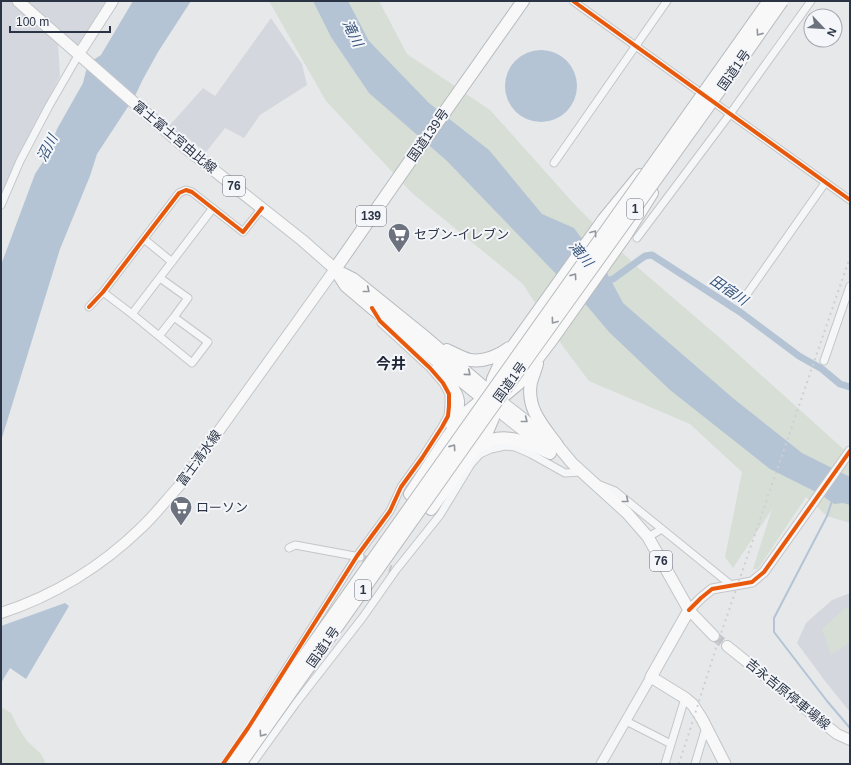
<svg xmlns="http://www.w3.org/2000/svg" width="851" height="765" font-family="Arial,'Noto Sans JP',sans-serif">
<rect width="100%" height="100%" fill="#e6e8ea"/>
<path fill="#d4d7dd" d="M1 1H14L21 7 58 44 60 76 21 154 1 201Z
M24 1H106L77 47Z
M271 18 302 64 307 85 260 115 244 138 225 128 206 152 170 125 203 88 215 96Z
M850 593V712L825 681 797 643 806 623 832 600Z"/>
<path fill="#d6ded6" d="M269 1H379L407 54 490 110 575 205 636 266 721 339 850 455V523L827 516 806 497 758 569H753L772 509 733 568 725 557 742 472 690 424 589 381 562 345 523 284 412 193 326 101Z
M850 606V642L831 655 822 629 845 608Z
M1 707 11 713 18 727 27 741 41 754 46 764H1Z"/>
<path fill="#b4c4d5" d="M133 1H191L158 52 142 81 135 96 97 154 90 176 60 249 1 441V265L35 174 48 154 57 129 83 83 86 71 90 62 101 55Z
M313 1H348L369 41 429 103 489 150 542 214 574 228 607 273 623 303 734 399 802 453 850 477V505L843 503 834 504 820 494 770 469 670 390 609 332 588 307 447 161 369 93 331 37Z
M505 86a36 36 0 1 1 72 0a36 36 0 1 1-72 0Z
M65 603 69 606 26 679 10 668 1 683V626Z"/>
<g fill="none" stroke-linecap="round" stroke-linejoin="round">
<path stroke="#b4c4d5" stroke-width="2" d="M832 501 827 516 774 618V632L827 701 850 728"/>
<path stroke="#b4c4d5" stroke-width="7" d="M603 282 613 279 645 256 652 255 740 312 799 356 822 369 840 384 850 387"/>
<path stroke="#c1c4c9" stroke-width="7" stroke-dasharray="7 3.5" stroke-linecap="butt" d="M360 557 391 569"/>
<path stroke="#c1c4c9" stroke-width="10" stroke-dasharray="10 5" stroke-linecap="butt" d="M714 636 727 646"/>
<g stroke="#c4c6c8" stroke-width="9">
<path id="minor" d="M573 1 850 200
M554 163 667 1
M1 205 20 161 49 106 79 54
M637 238 730 114 811 1
M144 239 172 262
M160 278 188 298 174 317
M103 292 132 314 192 363 208 342 174 317 159 336
M747 294 825 183
M89 307 103 292 179 193 186 190 192 192 243 232 262 208
M132 314 213 208
M824 361 850 286
M600 485 615 491 731 585
M648 537 662 529
M289 548 295 545 360 557
M264 704 357 556 390 511 401 487 422 458 442 427 448 416 449 406V394L443 383 430 368 381 323
M626 721 671 744
M252 764 296 703 363 617 396 570 440 515 471 464 480 454 491 449 505 446 515 447 531 454 565 473 581 472
M665 764 685 698
M695 764 706 727"/>
</g>
<g stroke="#c4c6c8" stroke-width="11">
<path id="tertiary" d="M689 610 701 598 712 589 752 582 764 572 850 451
M601 764 651 677"/>
</g>
<g stroke="#c4c6c8" stroke-width="12">
<path id="secondary" d="M79 54 113 1
M689 610 714 636
M1 613C53 596 102 566 141 528 155 515 167 499 180 485L335 269
M727 646 837 734 850 740"/>
</g>
<g stroke="#c2c5c8" stroke-width="13">
<path id="primary" d="M18 1 187 149 302 240 335 269
M494 396 557 445 572 463 627 513 648 537 689 610 651 677 685 698 693 705 702 719 725 764
M489 403 545 448"/>
</g>
<g stroke="#b8bbbf" stroke-width="14">
<path id="trunk" d="M335 269 408 164 523 1
M335 269 346 286 372 308 489 403
M337 271 353 279 426 338 494 396
M447 350C453 353 462 358 470 360 484 362 499 356 509 348
M537 364C535 370 533 376 531 382 526 408 542 425 557 445
M438 369C445 377 457 391 458 401 459 409 455 418 452 425
M490 396 493 379 499 366 604 219 640 175
M502 396 506 394 518 384 553 338 625 236 652 193
M478 447C483 445 487 442 492 440 510 434 534 445 550 453
M410 494 447 438 466 413 477 404 488 399
M431 509 487 432 493 418 494 401"/>
</g>
<use href="#minor" stroke="#f5f6f7" stroke-width="7"/>
<use href="#tertiary" stroke="#f5f6f7" stroke-width="9"/>
<use href="#secondary" stroke="#f8f8f8" stroke-width="10"/>
<use href="#primary" stroke="#f8f8f8" stroke-width="11"/>
<use href="#trunk" stroke="#f8f8f8" stroke-width="12"/>
<path stroke="#cecfd2" stroke-width="2" stroke-dasharray="2 4" stroke-linecap="butt" d="M679 764 716 648 850 257"/>
<g stroke="#b8bbbf" stroke-width="14" stroke-linecap="butt">
<path id="trunk-bridge" d="M228 764 769 1
M240 764 486 416 707 108 782 1"/>
</g>
<use href="#trunk-bridge" stroke="#f8f8f8" stroke-width="12"/>
<g stroke="#f4f6f9" stroke-width="6">
<path id="cycleway" d="M573 1 850 200
M89 307 103 292 179 193 186 190 192 192 243 232 262 208
M689 610 701 598 712 589 752 582 764 572 850 451
M223 764 248 728 357 556 390 511 401 487 422 458 442 427 448 416 449 406V394L443 383 430 368 380 321 372 308"/>
</g>
<use href="#cycleway" stroke="#e8590c" stroke-width="4"/>
</g>
<defs><path id="oneway-chevron" d="M-2-3.5L2.5 0L-2 3.5" fill="none" stroke-width="1.6" stroke-linecap="round" stroke-linejoin="round"/></defs>
<g stroke="#92969e">
<use href="#oneway-chevron" transform="translate(759 33) rotate(125)"/>
<use href="#oneway-chevron" transform="translate(594 233) rotate(-54)"/>
<use href="#oneway-chevron" transform="translate(574 276) rotate(-55)"/>
<use href="#oneway-chevron" transform="translate(367 290) rotate(39)"/>
<use href="#oneway-chevron" transform="translate(554 321) rotate(126)"/>
<use href="#oneway-chevron" transform="translate(468 373) rotate(40)"/>
<use href="#oneway-chevron" transform="translate(525 420) rotate(38)"/>
<use href="#oneway-chevron" transform="translate(453 447) rotate(-55)"/>
<use href="#oneway-chevron" transform="translate(262 734) rotate(125)"/>
</g>
<use stroke="#90959e" href="#oneway-chevron" transform="translate(626 500) rotate(39)"/>
<defs>
<g id="supermarket-pin" transform="scale(1.15)"><path d="M0 17L-7.5 6A9.5 9.5 0 1 1 7.5 6Z" fill="#6c737f" stroke="#f4f6f9"/><path d="M-6-5.5h2.5l.6 2H6L4.5 2H-2.5L-4.4-4H-6ZM-1.5 3.2a1.3 1.3 0 1 0 .1 0ZM3 3.2a1.3 1.3 0 1 0 .1 0Z" fill="#fff"/></g>
</defs>
<g fill-rule="evenodd">
<use href="#supermarket-pin" x="399" y="234"/>
<use href="#supermarket-pin" x="181" y="507"/>
</g>
<g text-anchor="middle" dominant-baseline="central" stroke-width="4" stroke-linejoin="round" paint-order="stroke">
<g fill="#f4f6f9" stroke="#676e7b" stroke-width="1">
<rect x="223" y="176" width="22" height="20" rx="3"/>
<rect x="627" y="199" width="16" height="20" rx="3"/>
<rect x="356" y="206" width="30" height="20" rx="3"/>
<rect x="650" y="551" width="22" height="20" rx="3"/>
<rect x="355" y="580" width="16" height="20" rx="3"/>
</g>
<g font-size="12" font-weight="bold" fill="#2b3445">
<text x="234" y="186">76</text>
<text x="635" y="209">1</text>
<text x="371" y="216">139</text>
<text x="661" y="561">76</text>
<text x="363" y="590">1</text>
</g>
<g font-size="13" fill="#2b3445" stroke="#f4f6f9">
<text transform="translate(734 70) rotate(-55)">国道1号</text>
<text transform="translate(428 135) rotate(-55)">国道139号</text>
<text transform="translate(175 137) rotate(40)">富士富士宮由比線</text>
<text transform="translate(510 382) rotate(-54)">国道1号</text>
<text transform="translate(199 458) rotate(-54)">富士清水線</text>
<text transform="translate(323 647) rotate(-55)">国道1号</text>
<text transform="translate(788 694) rotate(39)">吉永吉原停車場線</text>
</g>
<g font-size="13" fill="#2b3445" stroke="#f4f6f9" text-anchor="start">
<text x="414" y="234">セブン-イレブン</text>
<text x="196" y="507">ローソン</text>
</g>
<g font-size="14" font-style="italic" fill="#34527a" stroke="#f4f6f9">
<text transform="translate(353 33) rotate(64)">滝川</text>
<text transform="translate(47 148) rotate(-63)">沼川</text>
<text transform="translate(581 254) rotate(50)">滝川</text>
<text transform="translate(729 290) rotate(34)">田宿川</text>
</g>
<g font-size="15" font-weight="bold" fill="#1d2536" stroke="#f4f6f9">
<text x="391" y="363">今井</text>
</g>
</g>
<rect width="851" height="765" fill="none" stroke="#2b3445" stroke-width="4"/>
<g transform="translate(823 28) rotate(115)"><circle r="19" fill="#f4f6f9" stroke="#a4a8b1"/>
<path d="M0-3L7 15L0 10L-7 15Z" fill="#6c737f"/>
<text y="-6" font-size="11" font-weight="bold" text-anchor="middle" fill="#2b3445">N</text>
</g>
<path d="M10 26v6h100v-6" fill="none" stroke="#2b3445" stroke-width="2"/>
<text x="16" y="26" font-size="12" fill="#2b3445" stroke="#f4f6f9" stroke-width="3" paint-order="stroke">100 m</text>
</svg>
